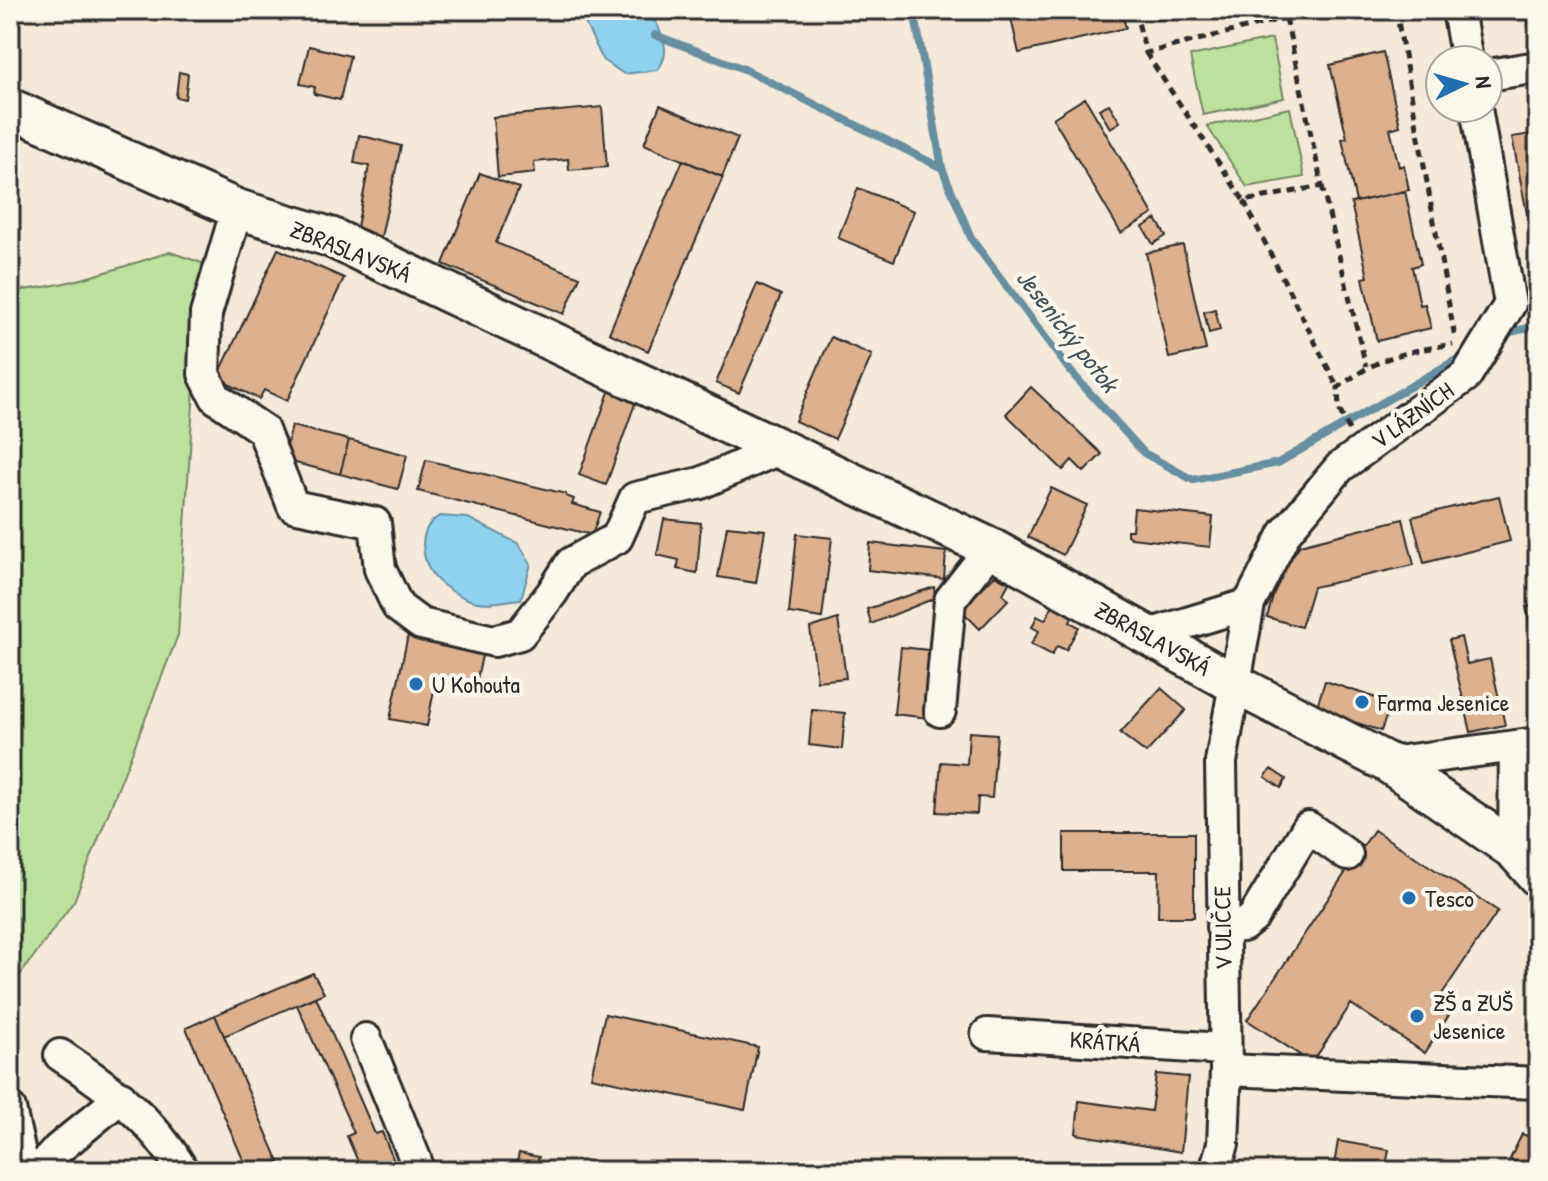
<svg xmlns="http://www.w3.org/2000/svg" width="1548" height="1181" font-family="'Patrick Hand',sans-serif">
<rect width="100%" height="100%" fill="#f5e9d9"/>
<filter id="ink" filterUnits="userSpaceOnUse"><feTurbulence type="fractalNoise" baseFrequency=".0125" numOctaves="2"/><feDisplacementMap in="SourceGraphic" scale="16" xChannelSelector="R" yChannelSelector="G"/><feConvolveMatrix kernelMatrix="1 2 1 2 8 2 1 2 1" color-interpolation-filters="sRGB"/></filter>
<g filter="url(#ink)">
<path fill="#bce19c" stroke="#748664" stroke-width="2" d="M1272 39 1284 98 1203 115 1190 56Z
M1290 108 1304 177 1247 187 1207 126Z
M170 252 202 263 178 635 74 901 10 989V291C65 288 118 268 170 252Z"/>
<path fill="#8ed2ef" stroke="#668fa1" stroke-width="2" d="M582 10H632L656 22C664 39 671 55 657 70L624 74 603 60 585 23Z
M440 516 468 518 519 544 531 564 521 599C508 600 489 605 477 602 462 599 437 584 430 571 420 551 419 527 440 516Z"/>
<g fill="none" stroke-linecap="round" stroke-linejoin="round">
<path stroke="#668fa1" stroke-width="8" d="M914 10 942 168
M655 35 744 69 942 168 972 240 1071 372 1144 453 1193 480 1278 463 1468 353
M1501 334 1538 326"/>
</g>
<path fill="#deb18e" stroke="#2b2b2b" stroke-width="2" d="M1009 10H1121L1126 28 1019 53Z
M1154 10H1196L1156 20Z
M309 46 350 56 340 100 314 94 315 87 300 84Z
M1383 52 1400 126 1390 129 1399 167 1404 165 1409 190 1356 202 1342 139 1347 138 1330 65Z
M179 72 188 74 185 99 176 97Z
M1085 98 1153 214 1121 233 1053 118Z
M1109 104 1120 122 1110 128 1099 109Z
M660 105 738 138 722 177 644 144Z
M602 107 607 167 569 170 568 159 534 162 535 173 498 177 493 117Z
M1538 133V212L1527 214 1512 137Z
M359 135 401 146 381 237 357 227 369 166 354 163Z
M683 160 723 177 648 351 609 333Z
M480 173 519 188 496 243 580 277 564 314 443 264Z
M858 188 914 211 894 261 838 238Z
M1405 191 1421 264 1412 267 1420 305 1425 304 1431 328 1377 341 1363 278 1368 277 1351 203Z
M1156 219 1166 236 1153 244 1143 227Z
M1183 245 1206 350 1169 358 1146 253Z
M278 249 344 278 287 401 264 390 259 399 220 380 221 370Z
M757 284 781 295 739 393 716 383Z
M1215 309 1220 330 1209 333 1204 312Z
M831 337 872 355 835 439 795 421Z
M1031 387 1102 454 1084 472 1072 460 1063 470 1006 414Z
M610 389 637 398 606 485 579 475Z
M292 426 349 440 340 474 283 460Z
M349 440 407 455 398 489 340 474Z
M426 460 566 494V496L574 499 572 504 600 512 592 535 418 491Z
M1051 488 1087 505 1063 555 1028 537Z
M1499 496 1510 541 1424 563 1412 517Z
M1134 508 1213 517 1210 547 1131 538 1127 535V530H1132Z
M664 519 701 523 697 573 677 569 679 560 657 555Z
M1403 519 1414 565 1313 587 1301 627 1267 617 1279 576 1300 545Z
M727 526 765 530 756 583 718 577Z
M797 534 832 538 822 618 789 613Z
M870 543 946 552 944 579 868 570Z
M995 575 1009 583 1003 594 1008 600 980 629 961 610Z
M934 587 935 598 871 624 867 609Z
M1053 605 1073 616 1070 622 1079 627 1066 650 1057 646 1052 655 1031 644 1039 631 1032 627 1037 616 1045 620Z
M1538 605V658L1526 607Z
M838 619 846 678 817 681 810 628Z
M408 635 483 651 475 688 436 680 427 726 390 719Z
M1461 637 1467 664 1490 659 1505 725 1471 732 1449 640Z
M901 647 937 651 929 718 894 714Z
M1325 681 1391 703 1381 731 1316 709Z
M1161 688 1186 710 1146 753 1120 733Z
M812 710 845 713 842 749 809 745Z
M969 732 997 734 992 798 978 797 977 814 937 812 941 762 967 764Z
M1271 769 1286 779 1281 788 1265 777Z
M1374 830 1498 911 1442 994 1456 1004 1425 1053 1351 1004 1312 1063 1247 1020Z
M1064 833H1194V917H1158L1159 871H1064Z
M313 973 324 993 224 1036 215 1015Z
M316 997 375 1134 382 1132 394 1161 372 1171H362L347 1136 354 1133 297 1005Z
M605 1014 758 1047 745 1110 591 1077Z
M215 1015 224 1036 283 1171H248L186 1028Z
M1156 1074 1188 1077 1181 1152 1076 1134 1079 1101 1151 1111Z
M1537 1121 1538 1171H1516L1520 1164 1510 1159 1522 1134 1530 1137Z
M1338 1141 1389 1150 1385 1171H1333Z
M519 1153 539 1157 535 1171H515Z
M445 1162 482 1171H442Z"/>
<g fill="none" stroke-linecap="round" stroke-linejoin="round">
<g stroke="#2b2b2b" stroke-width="36">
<path id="minor" d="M1458 10 1467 60
M1488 75 1538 67
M237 209 206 314 204 374 216 398 263 430 293 506 375 523 380 569 398 607 421 624 494 641 520 634 552 593 571 563 617 538 635 498 701 483 779 449
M1148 635 1249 604
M940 711 950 600 991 548
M1388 763 1538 743
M1514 850 1515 746
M1222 927 1243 926 1253 918 1308 827 1347 855
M987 1034 1223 1049
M366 1039 416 1161 415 1171
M60 1055C111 1089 151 1117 183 1171
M1226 1070 1538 1083
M10 1109 24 1171
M38 1171 58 1149 121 1097
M1215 1171 1223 1144 1226 1070 1221 762 1249 604 1285 533 1340 467 1466 376 1510 304 1476 108"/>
</g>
<g stroke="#2b2b2b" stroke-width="44">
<path id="major" d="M10 108 237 209 330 237 991 548 1237 685 1388 763 1514 850 1538 877"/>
</g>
<path stroke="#2b2b2b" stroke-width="5" stroke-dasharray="8 6" stroke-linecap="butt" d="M1135 10 1146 53 1317 10
M1396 10 1455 338
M1146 53 1244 201 1322 186 1286 18
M1322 186 1366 366
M1244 201 1338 388
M1349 430 1339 409 1338 388C1381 355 1402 353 1453 344"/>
<use href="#minor" stroke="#fbf7ec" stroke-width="30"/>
<use href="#major" stroke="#fbf7ec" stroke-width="38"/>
</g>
</g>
<g fill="#1f6fb2" stroke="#fbf7ec" stroke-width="3">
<circle cx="416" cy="684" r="8"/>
<circle cx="1362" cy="702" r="8"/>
<circle cx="1409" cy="898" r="8"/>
<circle cx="1417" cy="1016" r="8"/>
</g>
<g text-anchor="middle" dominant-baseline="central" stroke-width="8" stroke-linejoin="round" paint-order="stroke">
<g font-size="24" fill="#2b2b2b" stroke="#fbf7ec">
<text transform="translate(351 251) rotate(22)">ZBRASLAVSKÁ</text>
<text transform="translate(1412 415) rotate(-36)">V LÁZNÍCH</text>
<text transform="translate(1153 638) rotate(29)">ZBRASLAVSKÁ</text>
<text transform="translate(1222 928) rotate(-91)">V ULIČCE</text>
<text transform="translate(1105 1041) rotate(4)">KRÁTKÁ</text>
</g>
<g font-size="24" fill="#2b2b2b" stroke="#fbf7ec" text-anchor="start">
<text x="432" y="684">U Kohouta</text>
<text x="1378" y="702">Farma Jesenice</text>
<text x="1425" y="898">Tesco</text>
<text x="1433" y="1002">ZŠ a ZUŠ<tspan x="1433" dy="28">Jesenice</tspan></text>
</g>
<g font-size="26" font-style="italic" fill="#44555c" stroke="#fbf7ec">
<text transform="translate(1068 330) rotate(52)">Jesenický potok</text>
</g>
</g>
<rect width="1548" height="1181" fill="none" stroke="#fbf7ec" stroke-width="40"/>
<rect x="20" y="20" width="1508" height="1141" fill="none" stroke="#2b2b2b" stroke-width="3" filter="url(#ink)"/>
<g transform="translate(1464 84) rotate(85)"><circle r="38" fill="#fbf7ec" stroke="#a8a59f" stroke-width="2"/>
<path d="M0-6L14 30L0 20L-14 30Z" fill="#1f6fb2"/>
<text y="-12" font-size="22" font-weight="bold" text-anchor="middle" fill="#2b2b2b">N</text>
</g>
</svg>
